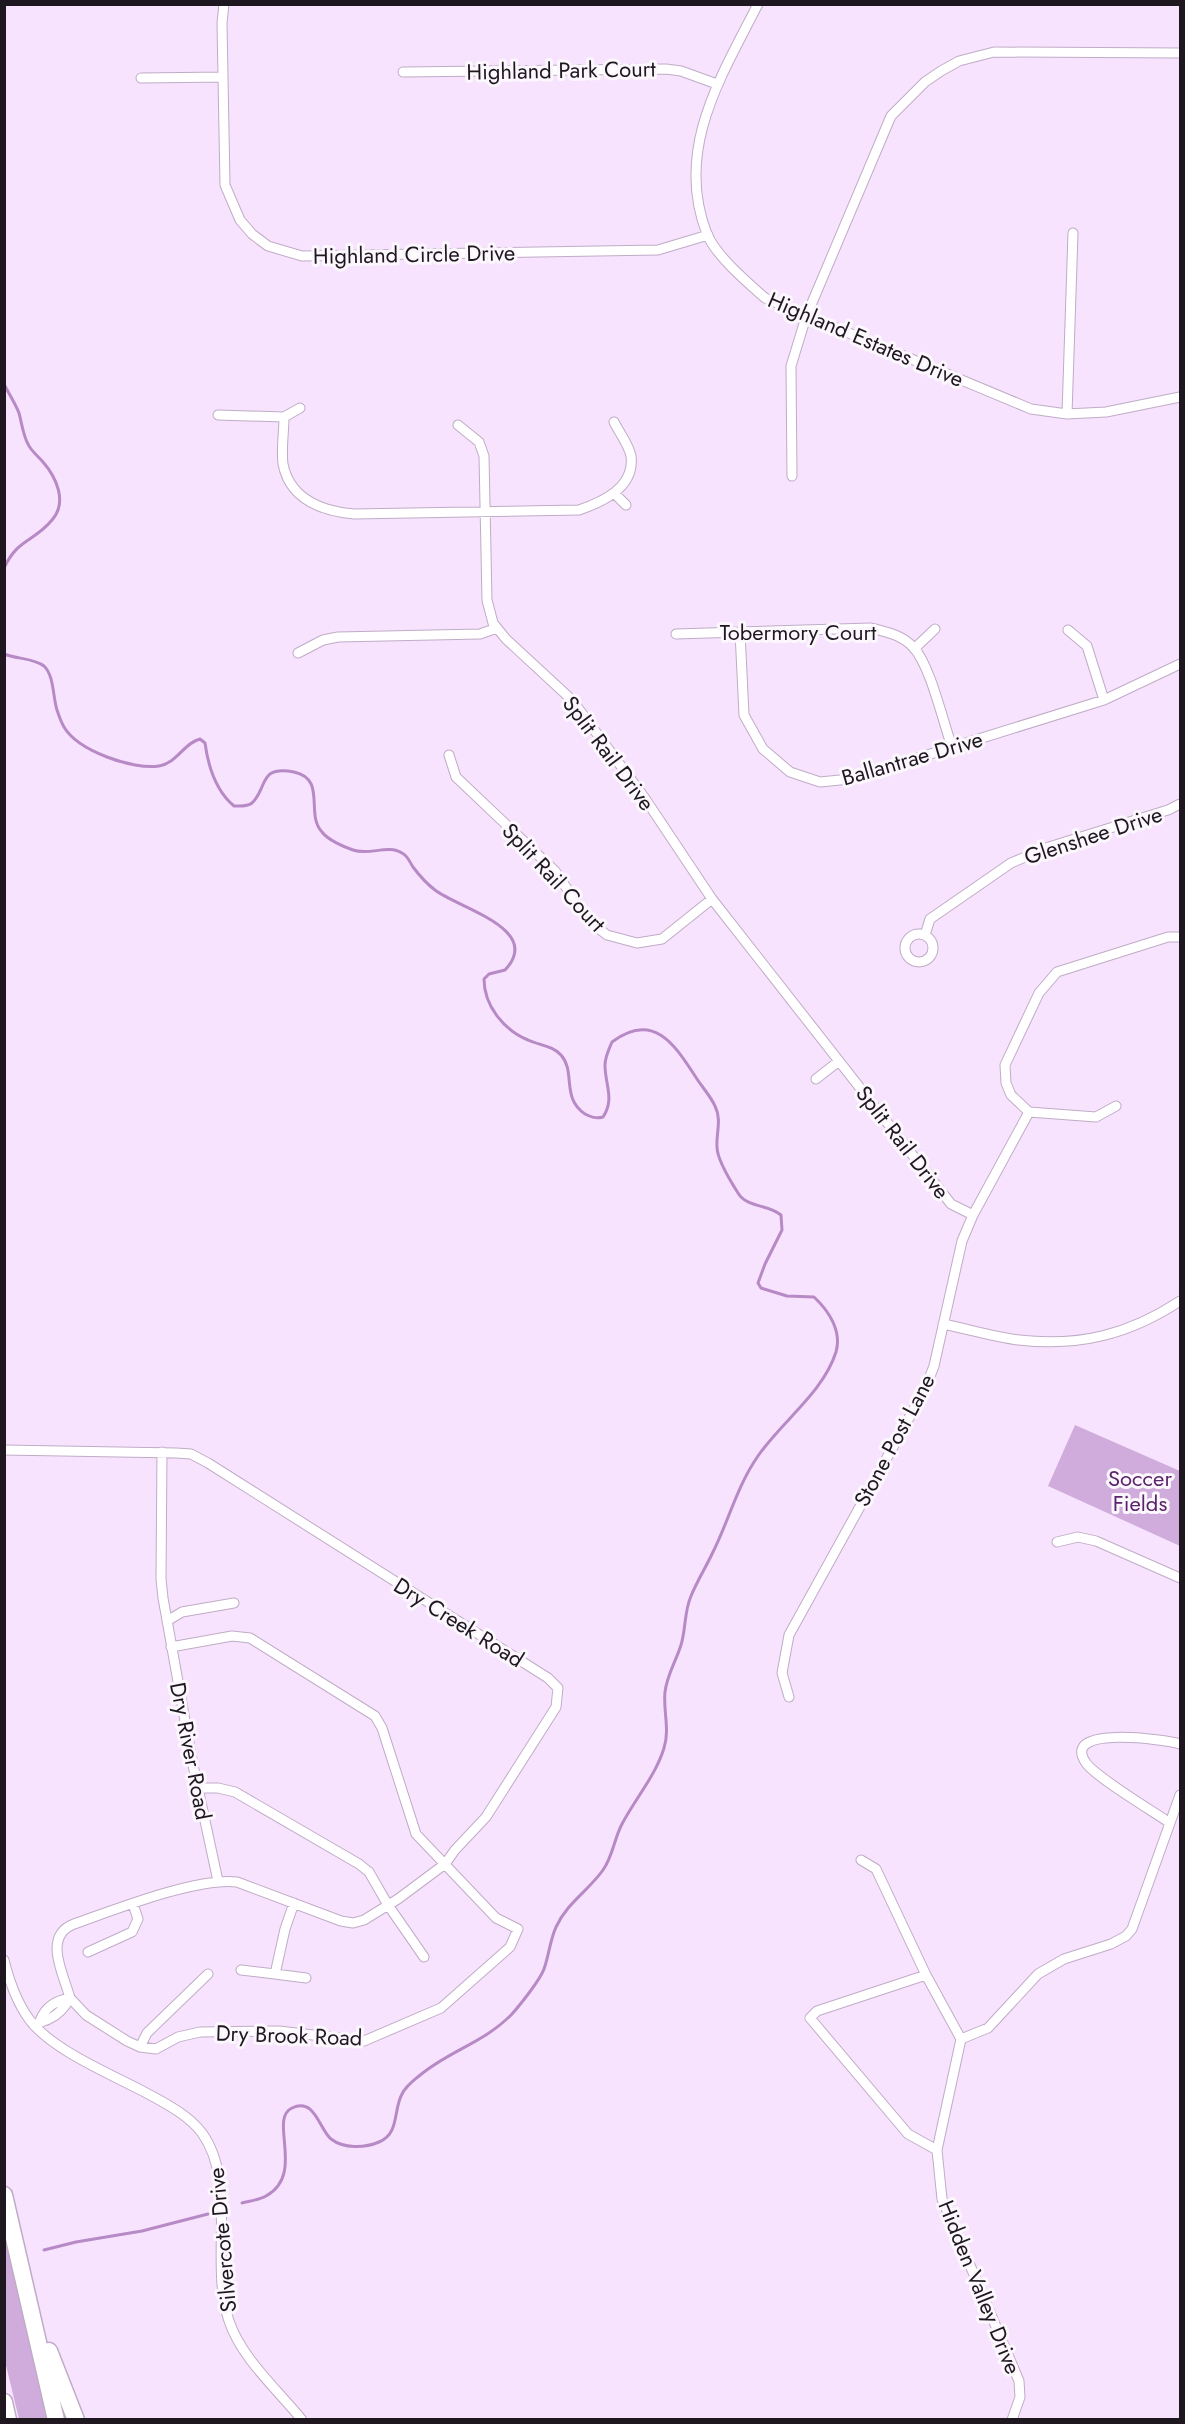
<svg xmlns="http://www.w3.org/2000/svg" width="1185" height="2424" font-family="Jost,sans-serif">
<rect width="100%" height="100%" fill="#f7e3fe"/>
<path fill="#d0acdc" d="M1075 1425 1180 1471V1546L1048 1486Z
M4 2223 50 2419H19L4 2357Z"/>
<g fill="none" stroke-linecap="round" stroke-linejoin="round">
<path stroke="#b78ac5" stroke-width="3" d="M4 384C9 394 15 403 19 413 22 424 23 435 28 444 31 451 38 456 43 462 56 477 68 502 52 520 34 542 18 538 4 568
M4 654C16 659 34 658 44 666 54 675 53 698 57 710 59 716 61 722 64 727 78 751 133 770 159 766 177 763 184 743 200 739L205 743C208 765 216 791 234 806 240 806 247 807 252 803 268 788 258 765 294 772 327 779 305 814 322 832 328 840 344 847 353 850 369 856 388 844 402 853 408 856 409 861 413 867 419 875 427 884 435 890 458 908 544 929 505 970L489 974 484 979C484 1006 504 1030 528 1040 539 1045 553 1046 561 1055 576 1072 561 1098 585 1114 591 1117 596 1119 603 1117 615 1099 605 1085 605 1065 605 1057 609 1049 612 1042 655 1010 676 1047 697 1079 703 1088 711 1097 715 1106 722 1120 716 1133 717 1147 717 1160 731 1182 738 1193 747 1208 768 1204 781 1215L782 1230 765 1264 758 1283 761 1288 787 1296 814 1297C829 1311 842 1331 836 1352 823 1393 781 1422 758 1456 737 1486 729 1520 713 1552 706 1567 697 1581 691 1596 684 1612 686 1629 681 1645 676 1661 667 1675 665 1692 663 1710 670 1730 664 1748 656 1775 635 1799 622 1824 614 1839 613 1856 603 1870 589 1890 567 1903 556 1927 550 1940 549 1955 544 1969 540 1980 520 2005 512 2014 484 2043 448 2051 419 2076 413 2081 406 2086 402 2094 393 2110 400 2133 379 2142 365 2148 344 2149 331 2139 319 2129 315 2097 292 2108 268 2119 306 2174 266 2196 259 2200 250 2201 242 2203
M44 2250 76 2242 142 2231 208 2214"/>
<g stroke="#c0acc6" stroke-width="11">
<path id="street" d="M224 4 222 23 225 185 240 220 252 234 268 246 302 256 658 250 708 235
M758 4C721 77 674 150 707 234 716 256 748 283 765 298L1031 409 1067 414 1106 412 1180 397
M403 72 666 69 681 71 717 84
M141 78 223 77
M1067 414 1073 233
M218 415 284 417C284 432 281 449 283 464 290 500 322 511 354 514L579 510C602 502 635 488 631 456 629 445 619 432 614 422
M284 417 300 408
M458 425 479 442 484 456 487 600 493 623 497 628 506 639 572 700 644 797 712 899 951 1204 973 1215
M792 476 791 366 806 317 891 116 925 82 941 71 959 61 994 52 1180 53
M614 493 626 505
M1068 630 1087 646 1104 700
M740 632 744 715 763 749 790 772 820 782 850 779 1104 700 1180 664
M676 634 871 628C887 632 902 635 913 647 930 664 943 722 952 747
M915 648 935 629
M298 653 323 640 338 637 480 634 497 628
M449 755 456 777 555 871 589 921 607 935 637 943 662 939 712 899
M905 948a14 14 0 1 1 28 0a14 14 0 1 1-28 0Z
M925 935 930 919 1011 863 1049 847 1168 810 1180 804
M816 1079 839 1061
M1116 1106 1096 1117 1029 1112 1011 1095 1006 1083 1005 1065 1039 993 1057 972 1168 937H1180
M943 1324C968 1329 994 1337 1019 1340 1080 1347 1130 1334 1180 1301
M4 1450 176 1453 191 1454 208 1463 548 1678 558 1688 556 1707 486 1817 455 1850 445 1864 398 1899 364 1920 353 1923 341 1921 237 1882C197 1877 114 1910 74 1924 42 1936 64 1975 70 1998 55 2001 45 2007 40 2021
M162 1452 161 1579 163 1598 193 1765 218 1881
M1057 1542 1078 1537 1096 1541 1180 1578
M167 1621 182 1612 234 1603
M789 1697 782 1673 789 1635 925 1389 934 1366 962 1241 973 1215 1029 1112
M198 1788H218L235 1792 359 1864 369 1872 388 1905 424 1957
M1170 1823C1151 1810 1097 1778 1086 1763 1059 1724 1167 1740 1180 1744
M861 1860 876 1869 926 1975
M88 1952 132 1932 138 1919 133 1904
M4 1960C9 1980 16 2001 29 2019 52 2051 116 2076 152 2096 170 2106 189 2116 202 2133 238 2183 209 2262 229 2321 242 2359 277 2389 302 2420
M241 1970 275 1974 285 1929 294 1903
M275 1974 306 1978
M35 2025C40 2021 43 2022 49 2019 58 2015 65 2007 70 1998L86 2015 127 2041 140 2047 156 2049 178 2037 200 2032 279 2031 364 2041 441 2008 510 1947 518 1929 496 1918 416 1834 382 1728 375 1716 250 1638 232 1636 171 1647
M961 2039 937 2150 942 2199 1019 2381 1020 2397 1012 2420
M961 2039 988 2028 1038 1974 1064 1959 1111 1944 1126 1936 1132 1929 1180 1795
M140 2047 147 2033 208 1974
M937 2150 908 2134 810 2018 817 2011 926 1975 961 2039"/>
</g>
<g stroke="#c0acc6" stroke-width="19">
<path id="highway" d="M4 2195 56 2420
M49 2351 76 2420
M4 2402 8 2420"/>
</g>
<use href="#street" stroke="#fff" stroke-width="9"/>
<use href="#highway" stroke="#fff" stroke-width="16"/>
</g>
<g text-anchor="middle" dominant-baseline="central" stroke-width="6" stroke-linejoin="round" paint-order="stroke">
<g font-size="22" fill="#1e1720" stroke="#fbf7fc">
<text transform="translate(561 70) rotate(-1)">Highland Park Court</text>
<text transform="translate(414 254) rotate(-1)">Highland Circle Drive</text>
<text transform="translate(866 339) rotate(23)">Highland Estates Drive</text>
<text x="798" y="632">Tobermory Court</text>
<text transform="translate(609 753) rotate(53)">Split Rail Drive</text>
<text transform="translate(912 758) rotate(-16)">Ballantrae Drive</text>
<text transform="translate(1093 835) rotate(-18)">Glenshee Drive</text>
<text transform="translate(554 877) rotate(47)">Split Rail Court</text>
<text transform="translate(903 1142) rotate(52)">Split Rail Drive</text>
<text transform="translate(894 1440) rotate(-62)">Stone Post Lane</text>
<text transform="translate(459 1622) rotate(32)">Dry Creek Road</text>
<text transform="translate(191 1751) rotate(79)">Dry River Road</text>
<text transform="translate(289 2035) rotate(2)">Dry Brook Road</text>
<text transform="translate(222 2240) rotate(-95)">Silvercote Drive</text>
<text transform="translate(980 2287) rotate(68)">Hidden Valley Drive</text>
</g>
<g font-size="22" fill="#5b236b" stroke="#fbf7fc">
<text x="1140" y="1478">Soccer<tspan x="1140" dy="25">Fields</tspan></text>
</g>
</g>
<rect width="1185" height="2424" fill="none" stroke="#1e1720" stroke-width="12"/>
</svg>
